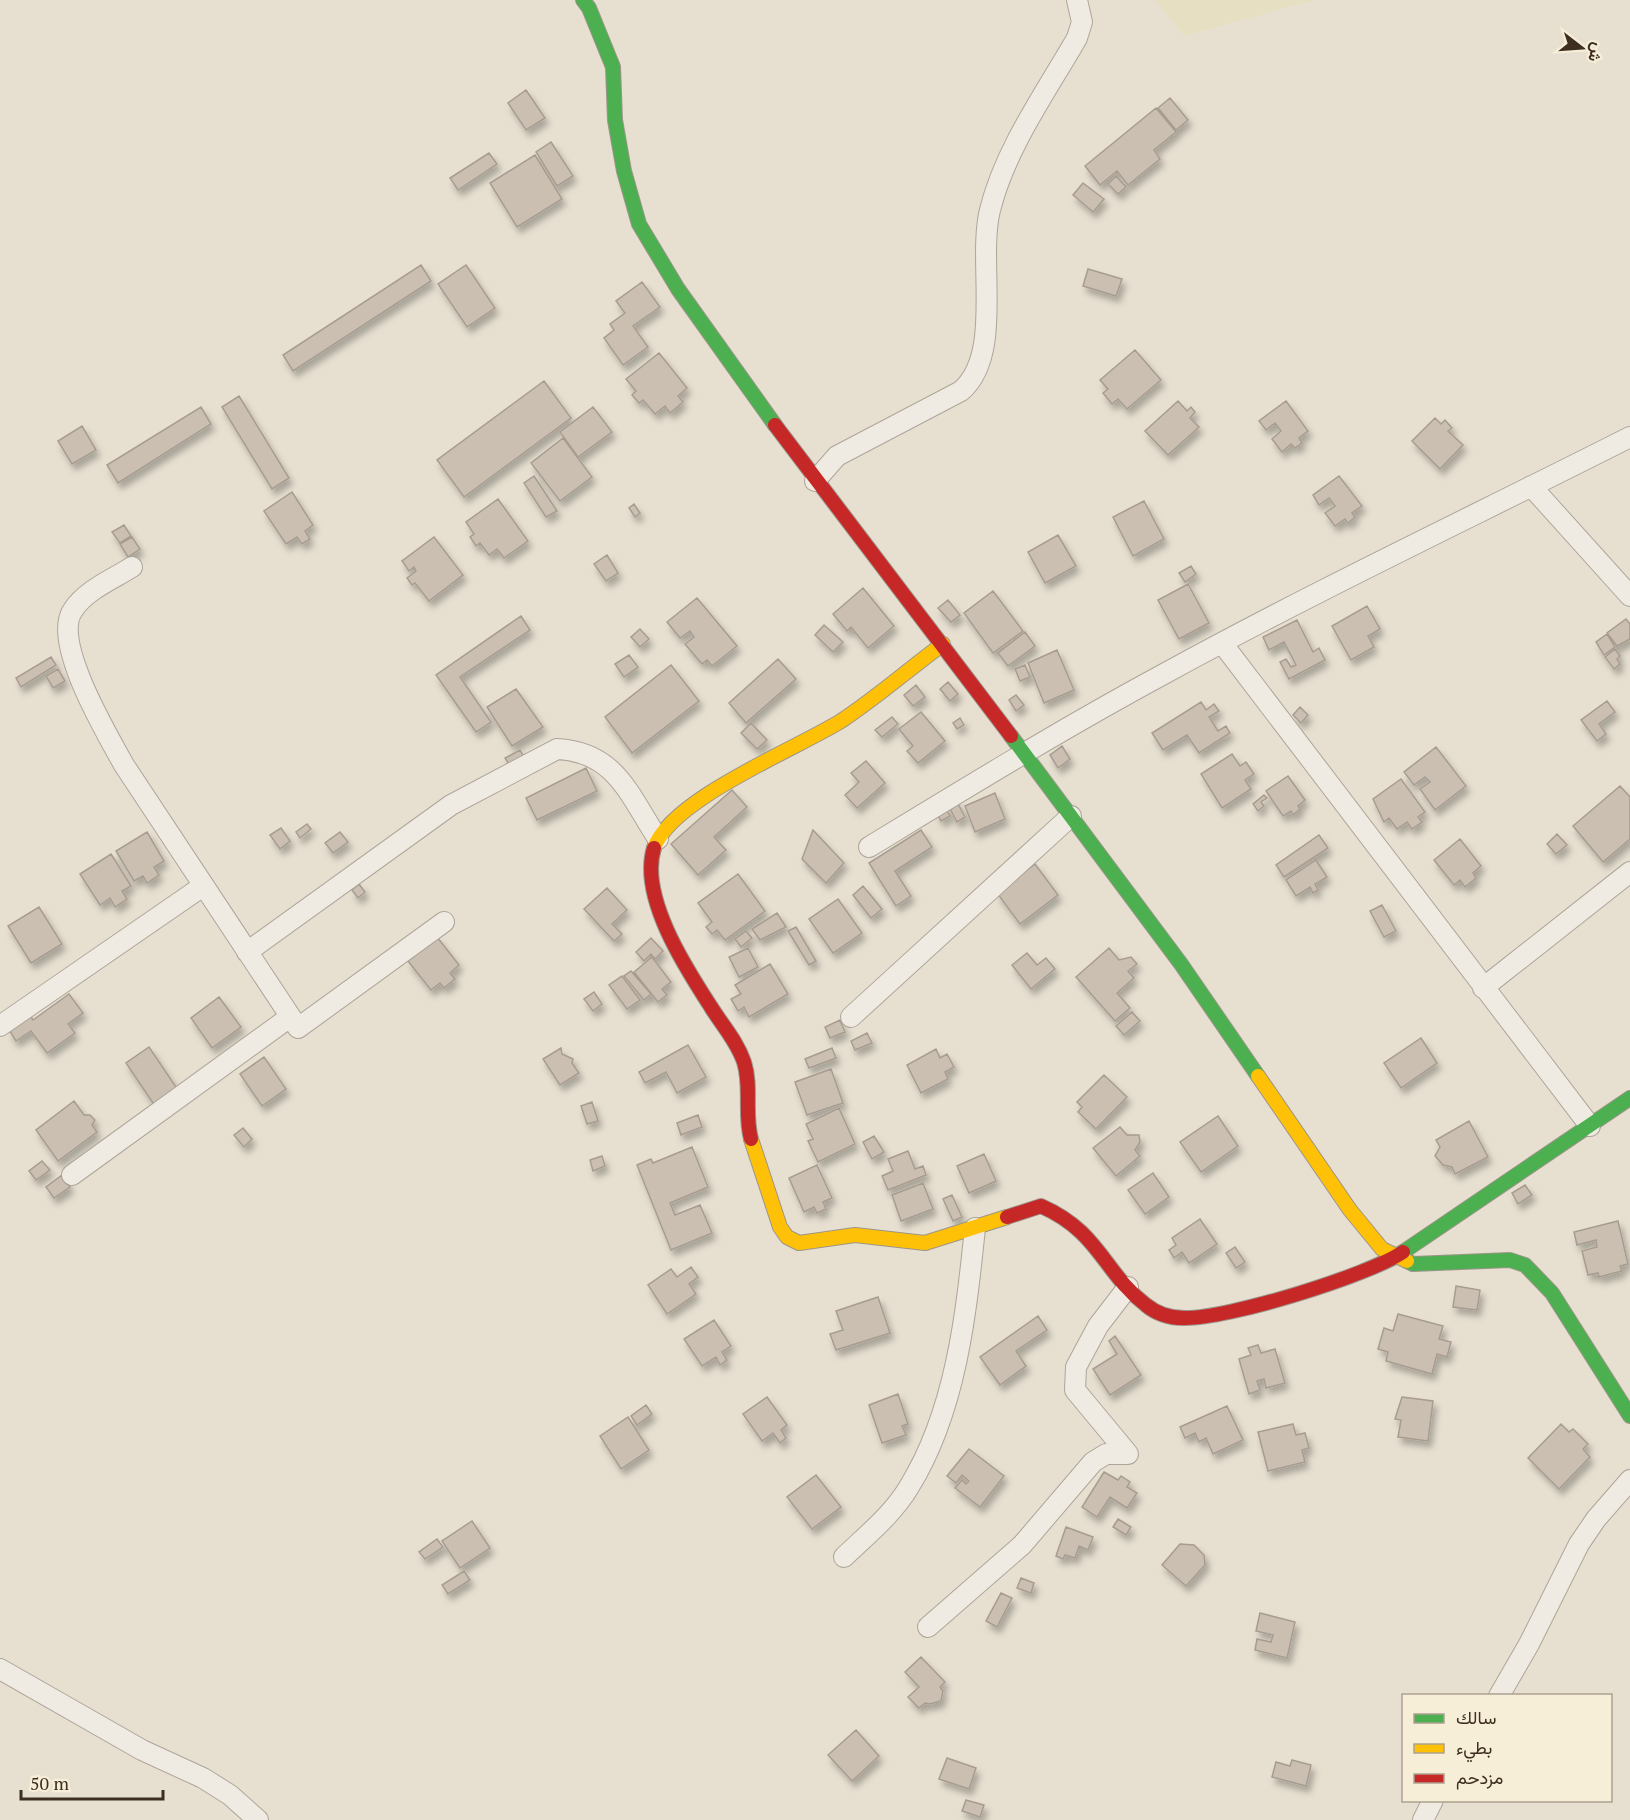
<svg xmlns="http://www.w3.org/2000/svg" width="1630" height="1820" font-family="'PT Serif',Vazirmatn,serif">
<defs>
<filter id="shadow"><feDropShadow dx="3.5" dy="6" stdDeviation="3" flood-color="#0004"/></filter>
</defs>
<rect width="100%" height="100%" fill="#e7e0d1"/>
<path fill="#e6dfc2" d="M1155 0H1314L1184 36Z"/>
<path fill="#cbbfb2" stroke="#a89c90" stroke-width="1.5" filter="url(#shadow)" d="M526 90 545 118 526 130 508 103Z
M1170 98 1188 120 1176 130 1158 108Z
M1156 108 1176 132 1154 150 1160 159 1128 185 1117 171 1100 185 1085 166Z
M551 142 573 176 557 186 536 152Z
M489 153 497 164 458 190 450 178Z
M535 155 562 199 517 227 490 183Z
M1116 176 1126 187 1118 194 1108 184Z
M1083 183 1104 199 1093 212 1073 195Z
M421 265 431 281 293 371 283 355Z
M466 265 495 308 467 327 438 284Z
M1088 269 1122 279 1116 296 1083 286Z
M642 282 660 307 633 326 648 347 623 365 604 338 614 330 610 324 625 313 616 301Z
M1135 350 1161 380 1127 409 1118 399 1112 404 1103 393 1108 389 1100 380Z
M659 353 687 388 678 396 683 402 670 413 665 406 655 414 643 400 639 403 632 395 636 391 626 379Z
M544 381 571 418 464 497 437 460Z
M239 396 289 478 272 489 222 407Z
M1178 401 1187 411 1191 407 1195 412 1190 418 1199 427 1168 455 1145 431Z
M1286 401 1308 431 1299 438 1302 443 1295 448 1291 444 1282 452 1272 439 1281 431 1275 423 1266 430 1259 421Z
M201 407 211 424 118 483 107 465Z
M593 407 612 432 578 457 560 432Z
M1435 418 1441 424 1445 420 1452 428 1448 431 1463 445 1440 469 1412 441Z
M82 426 96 450 72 464 58 441Z
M563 438 592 477 560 501 531 463Z
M534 476 557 511 546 517 524 483Z
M1339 476 1362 506 1352 513 1355 517 1348 523 1345 519 1335 526 1325 513 1335 506 1329 498 1319 505 1313 495Z
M292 492 313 525 305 531 310 539 302 544 297 537 286 544 264 511Z
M498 499 528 541 504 558 497 549 489 555 480 543 476 546 470 537 474 534 466 522Z
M1144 501 1164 539 1133 556 1113 517Z
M634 504 640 513 635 517 629 508Z
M124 525 131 536 120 543 112 532Z
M1058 535 1076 566 1045 583 1028 552Z
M132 537 140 549 128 557 120 544Z
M434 537 463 575 429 601 415 583 412 585 407 578 416 571 414 567 409 571 402 561Z
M607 555 618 573 606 581 594 564Z
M1191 566 1196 574 1185 582 1179 573Z
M1188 584 1209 623 1179 639 1158 600Z
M863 588 894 626 868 648 851 627 847 631 833 614Z
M993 591 1023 631 993 653 964 613Z
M697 598 737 646 712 666 707 660 702 664 685 644 694 637 690 631 680 638 667 622Z
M948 600 960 615 951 622 938 608Z
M1367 606 1380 629 1368 636 1374 647 1351 660 1332 626Z
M521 616 530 630 460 677 491 722 476 732 436 675Z
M1626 619 1630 624V639L1617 646 1607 633Z
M1297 620 1313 652 1319 648 1325 660 1289 679 1280 662 1286 659 1291 667 1296 665 1284 642 1269 650 1263 637Z
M824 625 843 642 833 652 815 635Z
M640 629 649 639 640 647 631 637Z
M1025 632 1035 646 1008 666 998 653Z
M1607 634 1615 647 1604 655 1596 642Z
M1615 649 1620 656 1617 659 1620 664 1614 669 1605 657Z
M1057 650 1074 690 1044 703 1028 663Z
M629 655 638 667 624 677 615 664Z
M51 657 56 665 21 687 16 678Z
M778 659 796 679 746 723 729 703Z
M671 665 699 701 632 753 605 717Z
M1025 665 1030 677 1020 681 1015 669Z
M58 669 65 681 53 688 46 676Z
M948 682 958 694 950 701 940 689Z
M916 685 925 697 913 706 904 695Z
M516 689 543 727 512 746 487 707Z
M1016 695 1024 705 1016 711 1009 700Z
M1607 701 1615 712 1599 724 1606 734 1597 741 1581 720Z
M1201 702 1206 710 1214 704 1219 711 1209 717 1218 731 1226 726 1230 733 1199 753 1187 735 1163 750 1152 733Z
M1300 707 1308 715 1301 723 1293 715Z
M921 712 945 741 918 763 907 751 913 746 899 729Z
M892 717 898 724 882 737 875 730Z
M960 718 964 725 957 729 953 723Z
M751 723 767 740 757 749 741 733Z
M1062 746 1070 759 1058 768 1050 755Z
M1436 747 1466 786 1435 810 1420 789 1430 782 1425 777 1414 785 1404 772Z
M520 750 525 759 510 766 505 758Z
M1232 754 1240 766 1246 762 1254 774 1245 780 1251 789 1222 808 1201 774Z
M866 761 885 783 857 808 845 795 859 782 851 773Z
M586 768 597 791 537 820 526 798Z
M1288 776 1305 800 1298 806 1300 809 1293 815 1291 811 1283 816 1266 791Z
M1401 779 1425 812 1418 817 1422 822 1412 829 1407 822 1397 829 1389 818 1384 822 1373 799Z
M1620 786 1630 797V839L1603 862 1573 826Z
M732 790 747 807 714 837 726 850 698 875 671 844Z
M995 793 1005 819 975 832 965 806Z
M1264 795 1267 798 1261 802 1264 806 1258 811 1253 804Z
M956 800 965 817 957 822 948 805Z
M945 806 950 816 941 821 936 811Z
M307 824 311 829 300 838 296 832Z
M281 828 290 841 280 849 270 835Z
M813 830 844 863 826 883 802 859Z
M921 830 932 847 895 871 911 896 896 906 869 863Z
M147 832 164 861 154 867 159 875 147 883 143 876 134 881 116 851Z
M340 832 348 842 333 853 325 843Z
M1557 834 1567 845 1556 854 1547 844Z
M1319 835 1328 848 1284 877 1276 865Z
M1460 839 1481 866 1473 873 1476 878 1465 887 1460 880 1454 885 1434 860Z
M111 854 131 886 122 891 127 899 115 907 110 898 100 905 80 874Z
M1316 860 1327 877 1315 884 1318 890 1313 893 1310 887 1296 896 1286 880Z
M1035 864 1058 895 1020 924 997 893Z
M738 874 765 911 725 940 717 930 712 934 706 927 712 922 698 903Z
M359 884 365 892 358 898 352 890Z
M863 886 882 909 871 918 853 895Z
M607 888 627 910 612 924 622 934 614 941 584 909Z
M838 899 862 933 833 953 809 919Z
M1382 905 1396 931 1384 937 1370 911Z
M39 907 62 944 31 963 8 926Z
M777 913 786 927 760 940 752 929Z
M796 927 816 961 809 965 788 931Z
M746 931 752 938 741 947 735 939Z
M437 937 459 965 450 973 455 979 444 988 440 983 431 990 408 961Z
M651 938 663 951 655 959 651 954 644 961 636 952Z
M748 948 758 967 739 977 729 957Z
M1109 948 1119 960 1131 957 1137 964 1128 971 1134 978 1117 993 1130 1008 1115 1021 1076 977Z
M1027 953 1037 965 1046 958 1055 969 1031 989 1012 965Z
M652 957 671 982 662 989 667 995 658 1002 634 972Z
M770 964 788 994 749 1017 744 1007 738 1011 731 999 741 994 735 985Z
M631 971 651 994 644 1000 624 976Z
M622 976 640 1000 627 1009 609 985Z
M594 992 602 1004 593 1011 584 999Z
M69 994 83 1013 68 1024 75 1033 47 1053 31 1031 16 1041 9 1030 30 1015 33 1020Z
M219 997 241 1027 212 1048 191 1018Z
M1132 1012 1140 1021 1124 1035 1116 1026Z
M840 1020 845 1032 830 1038 825 1027Z
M867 1033 872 1043 855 1050 851 1041Z
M1421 1038 1437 1063 1401 1088 1384 1063Z
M688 1045 706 1077 677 1093 666 1072 645 1083 639 1072Z
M149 1047 180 1093 157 1109 126 1063Z
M561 1048 562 1054 573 1059 572 1063 579 1073 560 1085 543 1059Z
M832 1048 836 1058 809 1068 805 1059Z
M936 1049 940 1058 947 1054 954 1067 945 1072 948 1079 921 1093 907 1065Z
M264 1057 286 1089 262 1106 240 1074Z
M831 1069 843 1103 807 1115 795 1082Z
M1104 1075 1127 1097 1096 1129 1078 1112 1082 1107 1077 1102Z
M74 1101 84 1115H90L95 1120 92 1125 97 1132 58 1161 36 1130Z
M592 1102 598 1121 587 1124 581 1106Z
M839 1108 855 1144 818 1162 808 1141 813 1139 806 1124Z
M698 1115 702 1127 681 1135 677 1123Z
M1218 1116 1238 1146 1201 1172 1180 1142Z
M1469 1121 1488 1157 1455 1174 1452 1167 1443 1165 1435 1156 1440 1147 1436 1140Z
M1120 1127 1127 1135H1139L1140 1142 1135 1150 1140 1156 1116 1176 1093 1148Z
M243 1128 252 1139 244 1147 234 1135Z
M874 1136 884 1152 872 1159 863 1142Z
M692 1147 708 1187 670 1203 675 1215 700 1205 712 1233 671 1250 637 1165 651 1159 653 1163Z
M908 1151 915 1169 923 1166 926 1175 888 1190 882 1176 893 1171 888 1159Z
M984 1154 996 1181 969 1193 957 1166Z
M602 1156 605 1166 593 1171 590 1160Z
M42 1161 50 1170 36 1180 29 1171Z
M817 1165 832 1198 823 1202 826 1209 817 1213 814 1207 804 1212 789 1178Z
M1153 1173 1169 1197 1145 1214 1128 1190Z
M62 1175 70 1187 54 1198 46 1187Z
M923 1183 933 1209 901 1221 892 1195Z
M1525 1185 1532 1195 1518 1204 1512 1193Z
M952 1195 962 1217 953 1221 943 1199Z
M1200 1219 1217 1244 1189 1263 1182 1252 1174 1258 1169 1250 1176 1245 1172 1238Z
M1618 1221 1628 1264 1620 1266 1622 1271 1599 1277 1598 1273 1588 1275 1582 1251 1597 1247 1596 1240 1577 1245 1574 1232Z
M1235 1247 1245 1262 1236 1268 1226 1253Z
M691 1267 698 1277 689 1284 696 1294 667 1314 648 1285 671 1269 677 1277Z
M1456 1286 1480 1290 1477 1310 1453 1307Z
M878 1297 890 1333 836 1350 830 1334 843 1330 836 1311Z
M1398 1314 1443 1326 1439 1339 1451 1342 1447 1357 1437 1354 1432 1374 1386 1361 1388 1352 1378 1349 1384 1328 1393 1331Z
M1038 1316 1047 1330 1016 1351 1026 1366 1000 1385 980 1357Z
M714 1320 731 1346 722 1352 727 1360 720 1365 716 1357 702 1366 684 1339Z
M1115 1336 1141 1375 1110 1395 1093 1369 1117 1354 1109 1341Z
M1258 1345 1261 1353 1275 1349 1285 1383 1266 1388 1264 1379 1257 1381 1260 1390 1249 1394 1239 1359 1251 1355 1248 1348Z
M898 1394 908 1424 902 1426 906 1435 882 1443 869 1405Z
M767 1397 787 1425 781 1430 786 1438 780 1443 773 1433 762 1441 743 1414Z
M1402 1397 1433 1401 1428 1441 1398 1437 1401 1420 1395 1419Z
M646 1405 652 1414 637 1425 631 1416Z
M1227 1406 1243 1440 1213 1454 1206 1438 1199 1442 1195 1433 1185 1438 1180 1427Z
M628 1417 649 1450 621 1469 600 1436Z
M1293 1424 1296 1435 1305 1433 1309 1448 1302 1450 1305 1462 1268 1471 1258 1432Z
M1561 1424 1569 1432 1573 1429 1588 1444 1583 1449 1590 1457 1559 1489 1528 1458Z
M969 1449 1004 1476 980 1507 955 1488 962 1480 966 1484 969 1481 962 1475 956 1483 947 1476Z
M1104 1472 1118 1480 1121 1476 1130 1482 1127 1487 1137 1493 1127 1508 1110 1497 1097 1517 1082 1507Z
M816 1475 841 1507 812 1529 787 1497Z
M1118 1519 1131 1527 1126 1535 1113 1527Z
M472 1521 490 1548 460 1568 442 1541Z
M1066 1527 1093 1537 1088 1550 1079 1546 1075 1558 1065 1555 1063 1559 1056 1556Z
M437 1539 443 1547 425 1559 419 1552Z
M1180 1544 1194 1545 1204 1555 1205 1565 1186 1586 1162 1565Z
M464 1571 470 1580 448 1594 442 1585Z
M1021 1578 1034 1583 1031 1593 1017 1588Z
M1001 1593 1012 1598 997 1627 986 1621Z
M1260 1613 1295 1622 1287 1658 1255 1650 1257 1639 1271 1642 1273 1635 1256 1631Z
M921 1657 945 1682 940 1687 943 1691 941 1701 930 1704 925 1703 919 1708 908 1697 919 1687 905 1672Z
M856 1730 879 1756 852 1781 828 1755Z
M947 1758 976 1768 969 1789 939 1779Z
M1292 1760 1311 1765 1306 1786 1272 1777 1276 1762 1290 1766Z
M966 1800 984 1805 980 1817 962 1811Z"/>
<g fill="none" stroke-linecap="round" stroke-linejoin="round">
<g stroke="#ada599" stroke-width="22">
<path id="street" d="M815 481 837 456 961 391C1004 354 977 262 990 210 1005 149 1046 92 1077 38L1082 22 1077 0
M1531 486 1630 596
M132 567C113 579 86 590 73 610 51 641 107 734 124 765L298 1028 444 922
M1222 643 1590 1126
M869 847C966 788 1062 729 1162 675 1315 591 1474 516 1630 437
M247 952 451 805 557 749C616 752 629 795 658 839
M1483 988 1630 872
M851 1017 1071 816
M0 1026 203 886
M72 1175 290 1017
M844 1557C867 1535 893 1514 909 1487 956 1411 966 1315 975 1228
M928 1627 1022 1545 1093 1462 1106 1454H1128L1075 1390 1076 1367 1098 1326 1128 1287
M0 1669 142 1750 203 1778 230 1795 258 1820
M1499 1696 1529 1644 1579 1544 1596 1519 1630 1480
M1423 1820 1433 1800"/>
</g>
<g stroke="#9c958a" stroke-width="16">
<path id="fast" d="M583 0 589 8 613 67 615 120 624 171 639 224 678 289 775 425
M1011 736 1181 964 1258 1076
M1403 1252 1630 1098
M1407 1261 1413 1264 1510 1260 1525 1265 1552 1293 1630 1416"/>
</g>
<g stroke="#9c958a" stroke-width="16">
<path id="slow" d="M654 848C671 799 796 749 841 721 876 698 909 669 943 644
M1258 1076 1350 1210 1382 1249 1407 1261
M751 1139 780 1227 787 1237 799 1243 855 1235 925 1243 1007 1217"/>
</g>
<g stroke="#9c958a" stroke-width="16">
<path id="jam" d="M775 425 1011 736
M654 848C639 896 685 967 711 1007 722 1025 737 1041 744 1062 752 1087 744 1113 751 1139
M1007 1217 1041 1206C1100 1232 1103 1272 1146 1305 1158 1315 1170 1318 1184 1318 1227 1319 1367 1276 1403 1252"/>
</g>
<use href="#street" stroke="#efebe3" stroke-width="20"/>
<use href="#fast" stroke="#4caf50" stroke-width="14"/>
<use href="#slow" stroke="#ffc107" stroke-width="14"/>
<use href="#jam" stroke="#c62828" stroke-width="14"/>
</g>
<rect x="1402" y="1694" width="210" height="108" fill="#f7eed8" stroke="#ada18e" stroke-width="1.5"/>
<rect x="1414" y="1714" width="30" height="9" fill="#4caf50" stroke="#ada18e" stroke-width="1.5"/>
<text x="1456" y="1724" font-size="18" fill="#3d2e20">سالك</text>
<rect x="1414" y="1744" width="30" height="9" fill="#ffc107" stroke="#ada18e" stroke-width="1.5"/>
<text x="1456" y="1754" font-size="18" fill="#3d2e20">بطيء</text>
<rect x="1414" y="1774" width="30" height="9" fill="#c62828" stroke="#ada18e" stroke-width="1.5"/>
<text x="1456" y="1784" font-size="18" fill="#3d2e20">مزدحم</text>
<g transform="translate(1582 48) rotate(107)" stroke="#f7eed8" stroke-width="4.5" paint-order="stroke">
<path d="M0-4.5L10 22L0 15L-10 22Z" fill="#3d2e20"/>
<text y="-9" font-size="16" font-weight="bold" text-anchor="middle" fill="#3d2e20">ش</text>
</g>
<path d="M21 1790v9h142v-9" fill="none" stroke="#3d2e20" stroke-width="3"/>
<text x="30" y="1790" font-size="18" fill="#3d2e20" stroke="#f7eed8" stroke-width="4.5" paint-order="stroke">50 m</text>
</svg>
